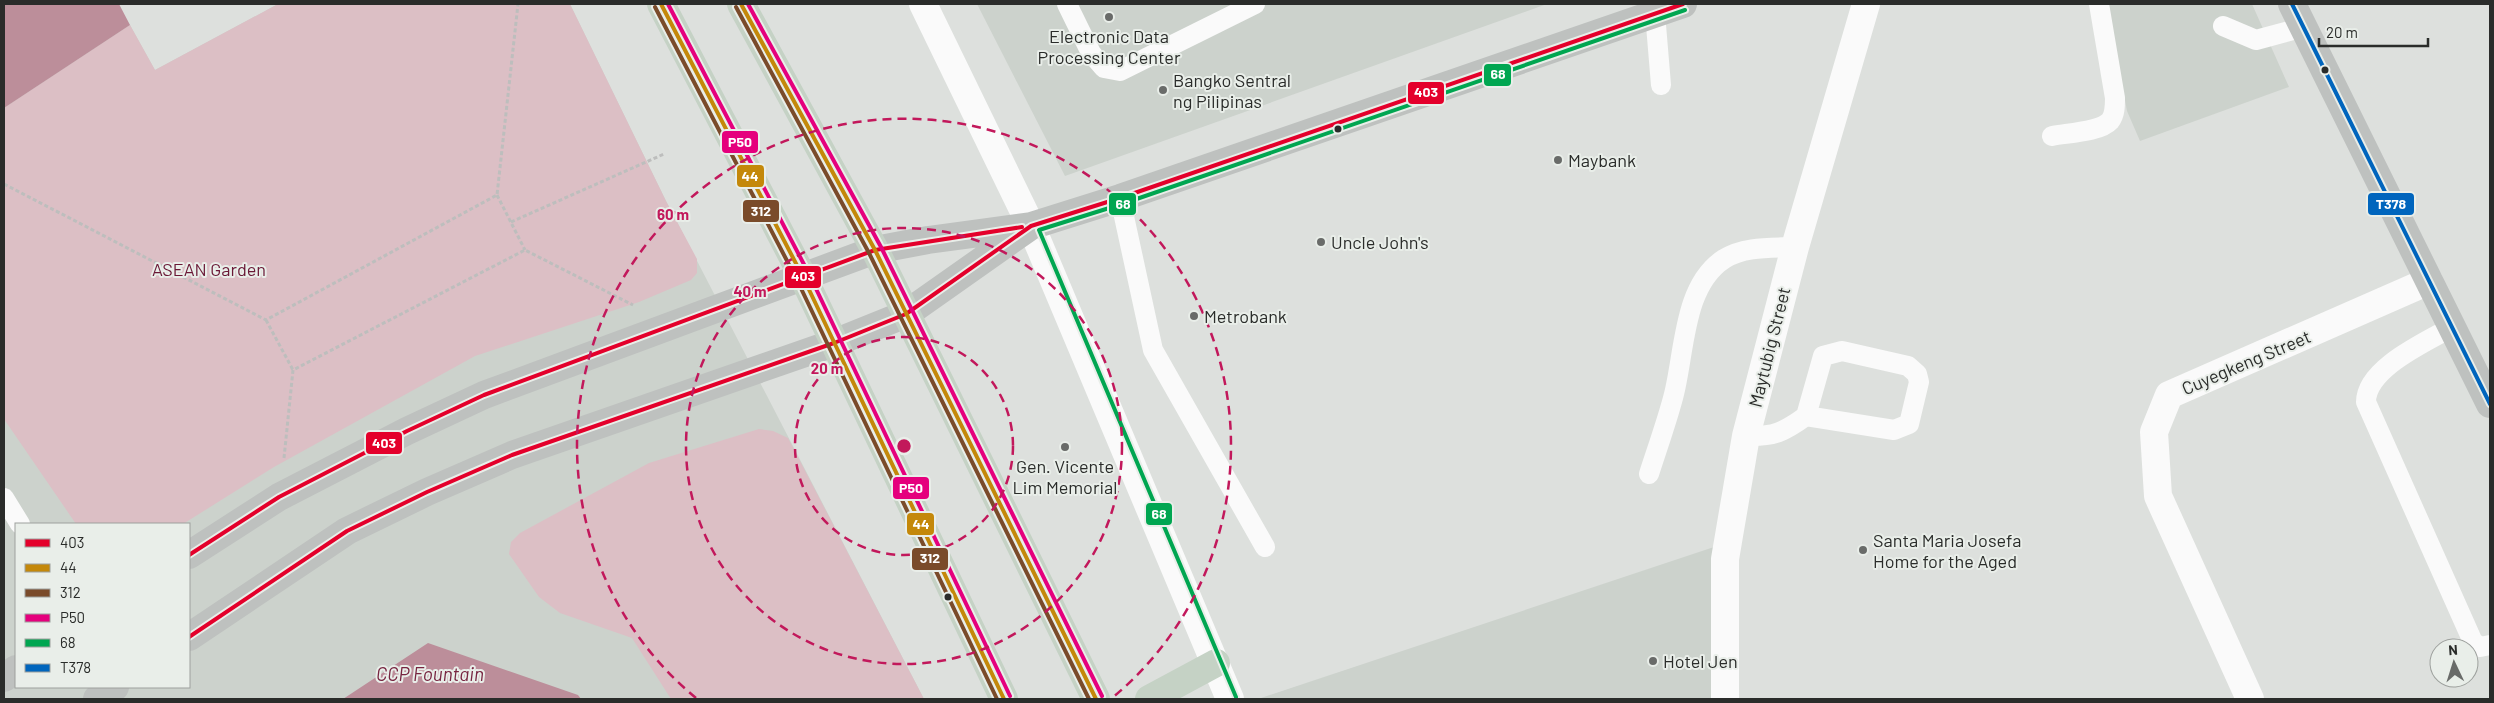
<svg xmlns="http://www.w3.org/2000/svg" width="2494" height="703" font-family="Barlow,sans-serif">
<rect width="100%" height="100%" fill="#dde0dd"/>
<path fill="#ccd2cc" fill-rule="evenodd" d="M278 4H570L666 201 924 699H4V108L130 25 155 70ZM16 524H189V687H16Z
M977 4H1547L1065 176Z
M2107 4H2252L2289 87 2140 141 2127 111Z
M1714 547 1712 699H1258Z"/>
<path fill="#dcbfc5" d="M278 4H570L666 201 697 259V273L691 280 639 302 475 356 274 467 183 524H76L4 419V108L130 25 155 70Z
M759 429 773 431 788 438 924 699H671L632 638 560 613 539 597 509 554 511 542 520 533 649 463Z"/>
<path fill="#bc8e9a" d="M4 4H119L130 25 4 108Z
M428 643 578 695 581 699H343Z"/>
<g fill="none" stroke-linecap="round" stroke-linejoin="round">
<path stroke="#bdbebd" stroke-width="3" stroke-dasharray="4 2.5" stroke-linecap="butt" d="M4 184 266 320 497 195 518 4
M497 195 525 250
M511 222 664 154
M266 320 293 370
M284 458 293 370 525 250 633 305"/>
<path stroke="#fafafa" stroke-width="20" d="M1067 4 1091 53 1104 68 1120 71 1255 4
M1655 13 1661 85
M2223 26 2256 40 2304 27
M2052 136C2067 133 2100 132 2110 121 2115 115 2115 106 2115 98L2099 4
M1120 198 1153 350 1265 547
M2452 327C2426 342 2366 368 2366 402L2473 642 2480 647 2490 645
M1746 436C1774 437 1784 432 1806 416L1894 430 1909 424 1919 382 1917 374 1908 366 1842 351 1823 356 1806 416
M1649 474C1657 449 1666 424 1673 398 1685 355 1682 286 1724 259 1744 246 1772 248 1795 247
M4 498 20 524"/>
<path stroke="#fafafa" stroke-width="28" d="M923 4 1031 226 1230 699
M1725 699V559L1746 436 1795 247 1866 4
M2250 699 2158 496 2154 432 2169 395 2429 281"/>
<path stroke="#bec1bf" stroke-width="28" d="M2292 4 2490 404
M189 555 279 497 407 431 484 395 875 250 928 240 1031 226 1120 198 1683 4
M189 637 347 531 427 492 512 455 834 343 906 314 1028 228
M4 678 16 669
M97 699 115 687"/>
<path stroke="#c5d2c5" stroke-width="28" d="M661 4 803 277 1004 699
M741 4 875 250 1096 699
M1149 699 1216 663"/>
<g stroke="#e9eee9" stroke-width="8">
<path id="bus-1" d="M189 555 279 497 407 431 484 395 875 250 1022 227
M189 637 347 531 427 492 512 455 834 343 906 314 1031 226 1120 198 1683 4"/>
</g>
<g stroke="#e9eee9" stroke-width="8">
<path id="bus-2" d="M661 4 803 277 1004 699
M741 4 875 250 1096 699"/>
</g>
<g stroke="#e9eee9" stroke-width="8">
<path id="bus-3" d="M655 7 797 280 997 699
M736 7 869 253 1089 699"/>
</g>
<g stroke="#e9eee9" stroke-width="8">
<path id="bus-4" d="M668 4 809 274 1010 696
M748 4 881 247 1102 696"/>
</g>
<g stroke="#e9eee9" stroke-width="8">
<path id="bus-5" d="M1236 697 1039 230 1122 204 1685 10"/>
</g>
<g stroke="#e9eee9" stroke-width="8">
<path id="bus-6" d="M2292 4 2490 404"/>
</g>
<use href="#bus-1" stroke="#e4002b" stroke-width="4"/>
<use href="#bus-2" stroke="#c4880a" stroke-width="4"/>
<use href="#bus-3" stroke="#7a4b2a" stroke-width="4"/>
<use href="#bus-4" stroke="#e5007d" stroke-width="4"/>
<use href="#bus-5" stroke="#00a651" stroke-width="4"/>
<use href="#bus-6" stroke="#0065bd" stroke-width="4"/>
</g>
<g fill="none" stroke="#c2185b" stroke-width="2.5" stroke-dasharray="9 6">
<circle cx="904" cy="446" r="109"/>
<circle cx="904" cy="446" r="218"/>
<path d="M696 698A327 327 0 1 1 1112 698"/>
</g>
<g fill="#696b69" stroke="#e9eee9" stroke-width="2">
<circle cx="1109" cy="17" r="5"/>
<circle cx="1163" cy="90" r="5"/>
<circle cx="1558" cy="160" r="5"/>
<circle cx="1321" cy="242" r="5"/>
<circle cx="1194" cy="316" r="5"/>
<circle cx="1065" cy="447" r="5"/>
<circle cx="1863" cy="550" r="5"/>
<circle cx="1653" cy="661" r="5"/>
</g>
<g fill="#2a2c2a" stroke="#e9eee9" stroke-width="2">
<circle cx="2325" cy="70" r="4.5"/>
<circle cx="1338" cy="129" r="4.5"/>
<circle cx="948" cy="597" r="4.5"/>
</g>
<g text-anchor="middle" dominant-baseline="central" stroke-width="4" stroke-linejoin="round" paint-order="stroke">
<g font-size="18" fill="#2a2c2a" stroke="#e9eee9" text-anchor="start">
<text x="1109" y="36" text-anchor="middle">Electronic Data<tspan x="1109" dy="21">Processing Center</tspan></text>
<text x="1173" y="80">Bangko Sentral<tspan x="1173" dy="21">ng Pilipinas</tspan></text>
<text x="1568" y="160">Maybank</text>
<text x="1331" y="242">Uncle John's</text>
<text x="1204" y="316">Metrobank</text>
<text x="1065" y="466" text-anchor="middle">Gen. Vicente<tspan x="1065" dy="21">Lim Memorial</tspan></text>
<text x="1873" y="540">Santa Maria Josefa<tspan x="1873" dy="21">Home for the Aged</tspan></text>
<text x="1663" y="661">Hotel Jen</text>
</g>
<g font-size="18" fill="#6a1836" stroke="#e9eee9">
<text x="209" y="269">ASEAN Garden</text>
</g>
<g font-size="18" fill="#2a2c2a" stroke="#e9eee9">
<text transform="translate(1769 347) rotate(-76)">Maytubig Street</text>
<text transform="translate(2246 362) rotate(-23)">Cuyegkeng Street</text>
</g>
<g font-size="19" font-style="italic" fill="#772440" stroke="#e9eee9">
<text x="430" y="673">CCP Fountain</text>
</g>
</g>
<circle cx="904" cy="446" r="8" fill="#c2185b" stroke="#e9eee9" stroke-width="2.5"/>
<g font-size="15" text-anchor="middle" font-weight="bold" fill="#c2185b" stroke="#e9eee9" stroke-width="4" stroke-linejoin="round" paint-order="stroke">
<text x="673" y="220">60 m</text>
<text x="750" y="297">40 m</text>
<text x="827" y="374">20 m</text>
</g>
<g stroke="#e9eee9" stroke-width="2">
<rect x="1483" y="63" width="29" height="24" rx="5" fill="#00a651"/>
<rect x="1407" y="81" width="38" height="24" rx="5" fill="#e4002b"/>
<rect x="721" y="130" width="38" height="24" rx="5" fill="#e5007d"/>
<rect x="736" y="164" width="29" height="24" rx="5" fill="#c4880a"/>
<rect x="1108" y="192" width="29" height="24" rx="5" fill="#00a651"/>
<rect x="2367" y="192" width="48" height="24" rx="5" fill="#0065bd"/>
<rect x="742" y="199" width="38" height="24" rx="5" fill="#7a4b2a"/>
<rect x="784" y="265" width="38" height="24" rx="5" fill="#e4002b"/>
<rect x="365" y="431" width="38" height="24" rx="5" fill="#e4002b"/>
<rect x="892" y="476" width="38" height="24" rx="5" fill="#e5007d"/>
<rect x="1145" y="502" width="28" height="24" rx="5" fill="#00a651"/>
<rect x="906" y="512" width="29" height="24" rx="5" fill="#c4880a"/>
<rect x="911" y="547" width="38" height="24" rx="5" fill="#7a4b2a"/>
</g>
<g font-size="14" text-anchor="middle" font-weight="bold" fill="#fff">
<text x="1498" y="79">68</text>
<text x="1426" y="97">403</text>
<text x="740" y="147">P50</text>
<text x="750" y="181">44</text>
<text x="1123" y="209">68</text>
<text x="2391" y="209">T378</text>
<text x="761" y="216">312</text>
<text x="803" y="281">403</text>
<text x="384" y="448">403</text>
<text x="911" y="493">P50</text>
<text x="1159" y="519">68</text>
<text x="921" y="529">44</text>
<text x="930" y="563">312</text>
</g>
<rect width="2494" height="703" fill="none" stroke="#2a2c2a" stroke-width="10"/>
<rect x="15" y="523" width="175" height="165" fill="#e9eee9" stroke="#9da09d"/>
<rect x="25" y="539" width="25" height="8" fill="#e4002b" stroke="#9da09d"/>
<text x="60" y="548" font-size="15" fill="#2a2c2a">403</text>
<rect x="25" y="564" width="25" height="8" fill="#c4880a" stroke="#9da09d"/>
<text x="60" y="573" font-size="15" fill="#2a2c2a">44</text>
<rect x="25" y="589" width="25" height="8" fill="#7a4b2a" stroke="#9da09d"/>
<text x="60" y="598" font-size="15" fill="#2a2c2a">312</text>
<rect x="25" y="614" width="25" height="8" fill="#e5007d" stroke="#9da09d"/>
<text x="60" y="623" font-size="15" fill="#2a2c2a">P50</text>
<rect x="25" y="639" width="25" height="8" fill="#00a651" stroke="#9da09d"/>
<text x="60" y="648" font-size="15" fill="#2a2c2a">68</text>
<rect x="25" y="664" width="25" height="8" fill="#0065bd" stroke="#9da09d"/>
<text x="60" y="673" font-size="15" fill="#2a2c2a">T378</text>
<g transform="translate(2454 663) rotate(356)"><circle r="24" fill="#e9eee9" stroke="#9da09d"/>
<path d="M0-4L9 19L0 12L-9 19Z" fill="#696b69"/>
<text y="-8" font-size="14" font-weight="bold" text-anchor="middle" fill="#2a2c2a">N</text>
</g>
<path d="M2319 38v8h109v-8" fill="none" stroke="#2a2c2a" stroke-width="2.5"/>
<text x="2326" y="38" font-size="15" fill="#2a2c2a" stroke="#e9eee9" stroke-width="4" paint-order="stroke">20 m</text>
</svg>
